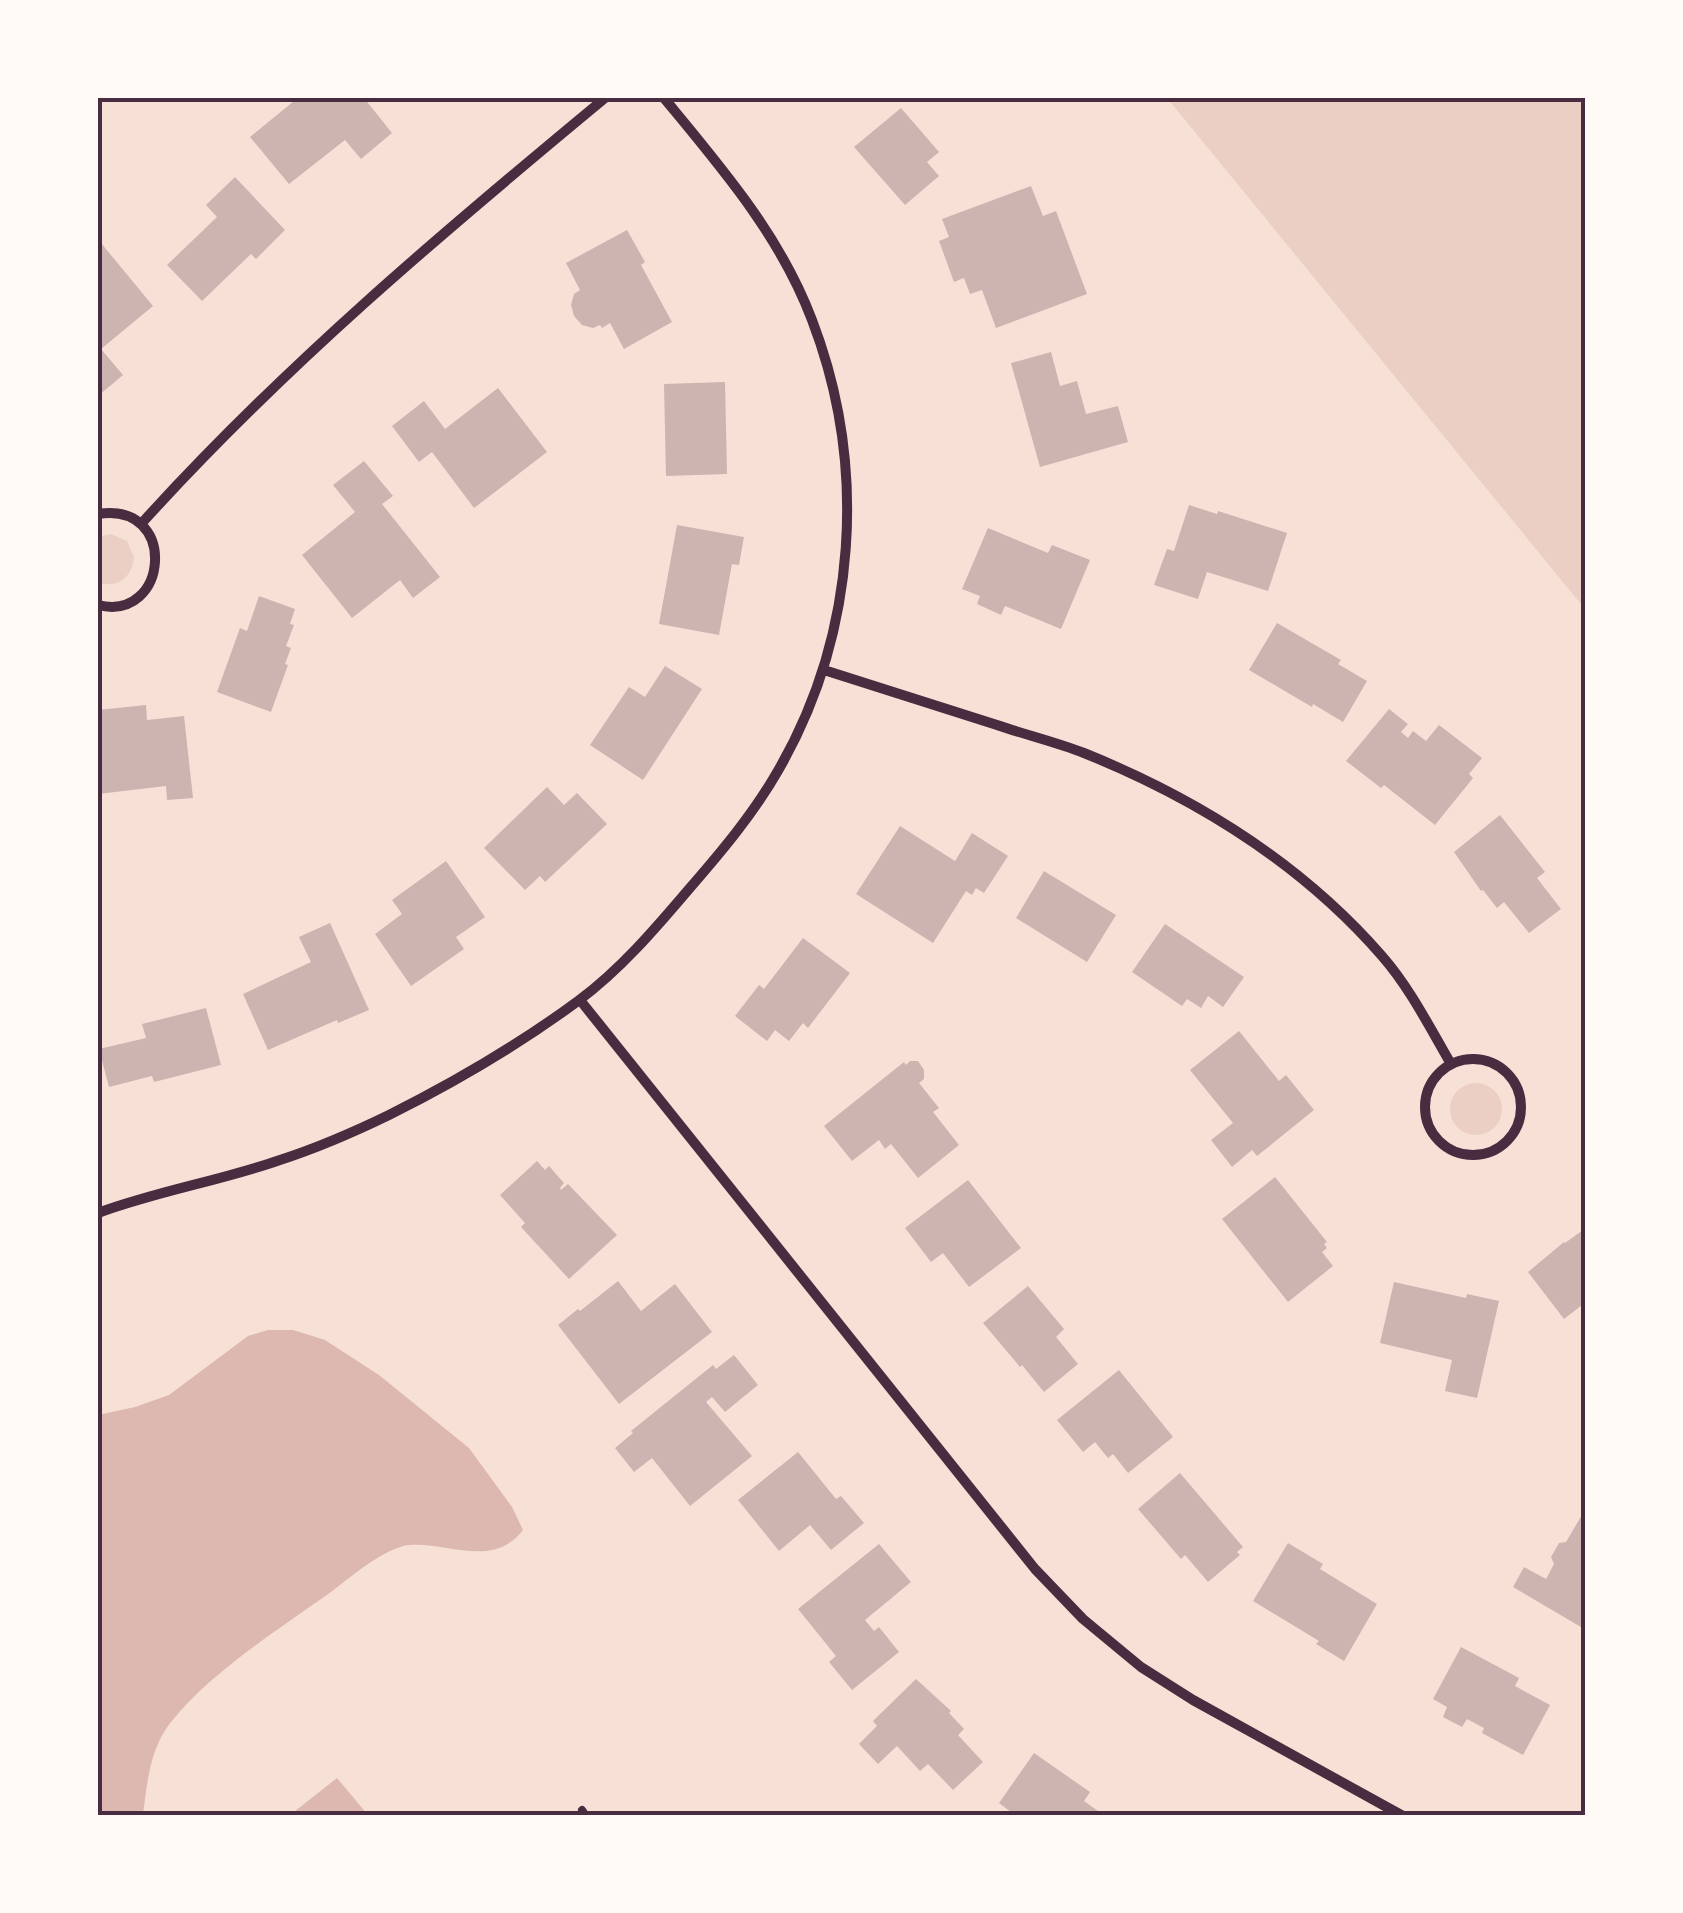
<svg xmlns="http://www.w3.org/2000/svg" width="1683" height="1913" font-family="Cabin,sans-serif">
<rect width="100%" height="100%" fill="#f7e1d7"/>
<path fill="#ebcfc5" d="M1167 98H1585V609Z
M111 534 127 541 134 557C132 578 118 588 98 583V537Z
M1450 1109a26 26 0 1 1 52 0a26 26 0 1 1-52 0Z"/>
<path fill="#dcb8b0" d="M268 1330H293L325 1340 379 1375 469 1448 512 1507 523 1530C493 1569 448 1542 409 1545 384 1548 351 1577 331 1592 278 1630 212 1671 171 1722 150 1748 147 1783 143 1815H98V1415L135 1407 169 1395 248 1336Z
M337 1778 368 1815H290Z"/>
<path fill="#ccb4b1" d="M291 98H364L392 133 361 159 345 140 289 184 250 137 294 101Z
M901 108 939 152 927 162 939 176 905 205 854 147Z
M235 177 285 230 256 259 251 254 202 301 167 265 217 217 206 205Z
M1031 186 1043 216 1056 211 1087 294 996 328 982 290 970 294 964 278 954 282 939 241 949 237 942 219Z
M627 230 645 262 641 265 672 322 624 349 610 323 602 328 600 325 593 328 582 325 574 316 571 305 574 294 580 290 566 263Z
M101 243 153 306 101 349 123 375 98 396V246Z
M1051 352 1060 386 1077 381 1086 414 1118 406 1128 442 1040 467 1011 363Z
M725 382 727 474 666 476 664 384Z
M498 388 547 452 474 508 432 452 419 462 392 426 424 401 445 429Z
M364 461 393 496 382 504 440 577 413 598 400 580 352 618 302 555 355 512 333 485Z
M1189 505 1217 514 1218 511 1287 533 1268 591 1207 572 1198 599 1154 585 1167 549 1174 551Z
M677 525 744 537 739 565 732 564 719 635 659 624Z
M988 528 1048 553 1052 545 1090 560 1061 629 1005 606 1001 615 977 604 980 596 962 589Z
M259 596 295 609 290 624 294 625 286 646 291 648 285 664 288 665 271 712 217 692 240 628 247 631Z
M1277 623 1341 660 1338 664 1367 681 1343 722 1313 704 1312 707 1249 670Z
M665 666 702 689 643 780 590 745 629 687 645 697Z
M146 705 147 720 184 716 193 798 167 800 166 786 98 794V710Z
M1389 709 1408 724 1401 732 1408 738 1413 731 1426 741 1439 725 1482 758 1469 774 1473 778 1435 825 1384 785 1381 788 1346 761Z
M547 787 564 805 577 793 607 824 545 882 540 876 525 890 484 848Z
M1500 815 1545 872 1537 878 1561 909 1529 933 1504 902 1497 908 1483 890 1481 891 1454 852Z
M900 826 955 861 972 833 1008 856 984 893 976 888 972 895 966 891 933 943 856 894Z
M446 861 485 917 456 937 464 949 411 986 375 934 402 914 392 900Z
M1044 871 1116 915 1087 962 1016 918Z
M330 923 369 1010 338 1023 337 1020 268 1050 243 994 311 962 299 937Z
M1165 924 1244 977 1223 1007 1208 996 1201 1008 1187 999 1182 1006 1132 972Z
M803 938 850 973 808 1028 803 1023 789 1041 775 1030 767 1041 735 1016 759 985 764 989Z
M206 1008 221 1065 154 1082 152 1076 109 1087 99 1049 146 1038 142 1024Z
M1239 1031 1279 1081 1286 1075 1314 1110 1257 1156 1252 1150 1232 1167 1211 1140 1233 1123 1190 1070Z
M910 1061H918L924 1070V1079L919 1083 939 1108 933 1112 959 1145 918 1178 891 1144 885 1149 879 1140 852 1161 824 1126 904 1062 906 1065Z
M537 1161 545 1170 549 1166 564 1183 560 1188 561 1190 568 1184 617 1235 569 1279 521 1227 525 1223 500 1195Z
M1275 1177 1327 1242 1324 1244 1327 1248 1322 1252 1333 1266 1288 1302 1222 1219Z
M968 1180 1021 1248 969 1287 943 1253 931 1262 905 1228Z
M1583 1230 1586 1234V1309L1582 1305 1564 1319 1528 1272 1564 1242 1565 1243Z
M618 1281 641 1311 675 1284 712 1332 619 1404 558 1325 578 1309 580 1311Z
M1394 1282 1466 1298 1467 1294 1499 1301 1477 1398 1445 1391 1452 1360 1380 1343Z
M1028 1286 1064 1329 1056 1337 1078 1364 1044 1392 1022 1365 1020 1367 983 1323Z
M734 1355 758 1385 725 1412 712 1397 706 1402 752 1456 690 1506 652 1458 634 1472 615 1448 633 1433 631 1431 713 1365 716 1369Z
M1119 1370 1173 1437 1128 1473 1113 1454 1108 1458 1095 1442 1083 1452 1057 1420Z
M798 1452 836 1499 841 1496 864 1523 831 1550 810 1525 779 1551 738 1500Z
M1180 1473 1243 1547 1237 1552 1240 1555 1208 1582 1185 1555 1181 1559 1138 1509Z
M1586 1508V1630L1513 1587 1524 1567 1546 1579 1554 1564 1551 1557 1559 1543 1566 1542Z
M1288 1543 1323 1564 1320 1569 1377 1604 1344 1661 1316 1644 1319 1641 1253 1601Z
M879 1544 911 1582 865 1620 874 1631 879 1627 899 1652 852 1690 829 1662 836 1656 798 1609Z
M1461 1647 1519 1678 1515 1686 1550 1705 1523 1755 1482 1733 1484 1728 1467 1719 1462 1727 1443 1717 1447 1707 1433 1699Z
M916 1679 951 1711 949 1713 964 1729 958 1735 983 1762 953 1790 928 1764 920 1771 897 1746 878 1764 859 1744 877 1726 873 1721Z
M1034 1753 1090 1792 1084 1801 1105 1816H1016L999 1803Z"/>
<g fill="none" stroke-linecap="round" stroke-linejoin="round">
<path stroke="#4a2c40" stroke-width="8" d="M582 1810 586 1816"/>
<path stroke="#4a2c40" stroke-width="10" d="M98 514C179 501 169 623 98 605
M141 524C284 366 442 233 605 98
M824 670C882 688 939 707 997 725 1026 735 1056 742 1084 753 1198 799 1301 863 1382 956 1410 988 1430 1028 1451 1064
M580 1000 1035 1569 1083 1619 1141 1667 1193 1700 1403 1816
M1425 1107a48 48 0 1 1 96 0a48 48 0 1 1-96 0Z
M98 1213C157 1191 220 1181 280 1160 317 1148 354 1132 389 1115 453 1083 521 1043 578 1001 620 970 655 929 689 889 722 851 754 813 779 769 857 633 868 466 812 320 780 235 721 167 664 98"/>
</g>
<rect width="1683" height="1913" fill="none" stroke="#fffaf5" stroke-width="200"/>
<rect x="100" y="100" width="1483" height="1713" fill="none" stroke="#4a2c40" stroke-width="4"/>
</svg>
